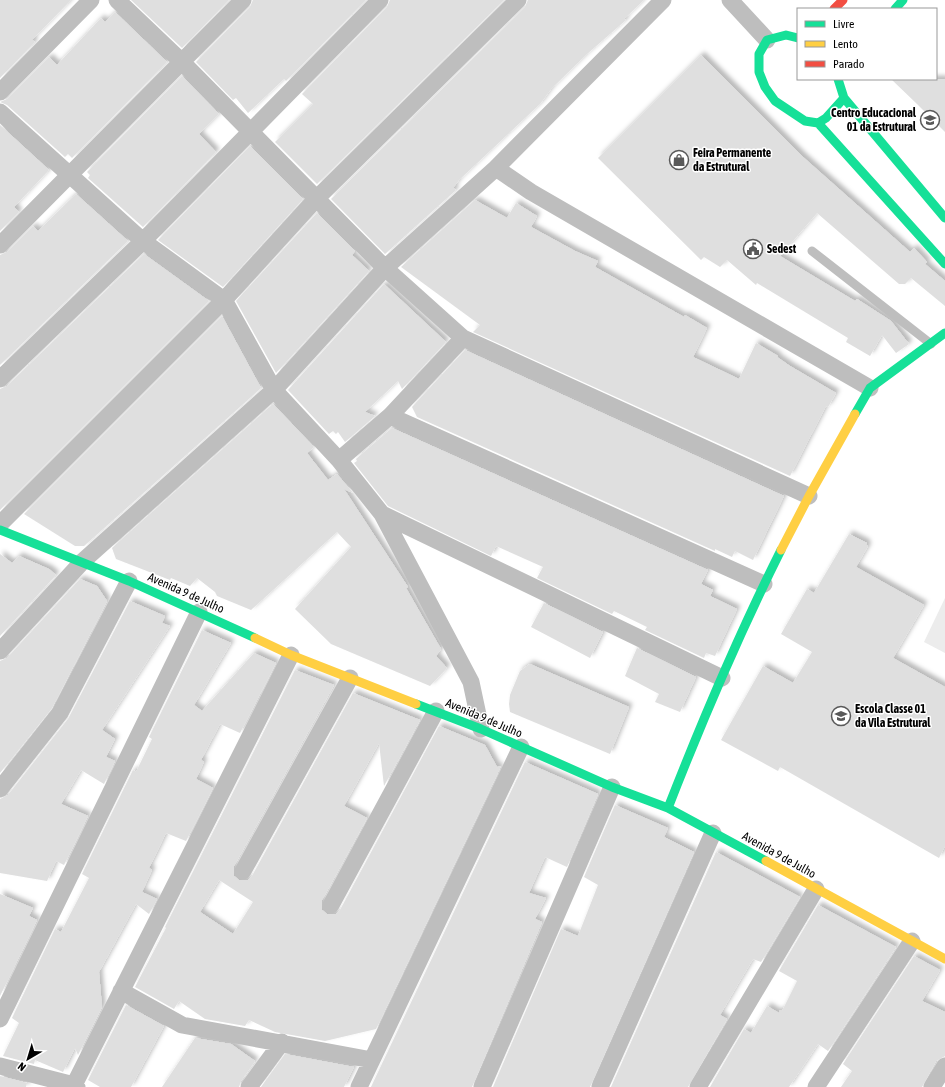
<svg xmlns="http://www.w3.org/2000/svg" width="945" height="1087" font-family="'Asap Condensed',sans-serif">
<defs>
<filter id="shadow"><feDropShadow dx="3.5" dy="-3.5" stdDeviation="2" flood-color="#0004"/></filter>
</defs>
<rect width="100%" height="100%" fill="#fff"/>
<path fill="#ececec" d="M945 598V653L924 642Z"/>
<path fill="#dfdfdf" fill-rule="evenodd" filter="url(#shadow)" d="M0 0H71L32 40 35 42 0 78Z
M131 0H229L182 48Z
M253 0H366L286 81 284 79 248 113 236 98 233 100 196 62 250 7Z
M390 0H504L317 184 275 142 313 104 302 94 387 7Z
M528 0H644L624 19 626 20 587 54 551 89 540 104 459 180 453 188 456 190 385 254 331 199 525 7Z
M115 12 167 62 72 158 68 154 65 157 7 105 0 102 7 99 49 57 57 65 101 18 105 22Z
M701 55 803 157 910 252 914 248 927 262 925 264 945 281V306L911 278 905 284H899L817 213 780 256 855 301 857 299 891 321 909 344 896 353 882 335 870 356 846 342 848 338 757 283 756 285 727 260 720 267 704 257 701 260 598 158Z
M182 76 219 114 199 134 216 152 143 227 88 178 90 175 87 172Z
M891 79H945V132L917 104Z
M0 125 49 170 14 207 19 212 0 231Z
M250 146 303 199 223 287 158 240Z
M76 194 128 241 0 365V255L7 252 33 226 38 231Z
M475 200 507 218 516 203 537 216 531 227 575 251 598 261 595 267 684 317 685 315 707 328 693 357 739 379 756 343 778 356 777 357 790 366 836 393 828 407 826 406 790 476 473 332 480 325 401 267Z
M317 213 355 251 352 255 369 271 276 373 236 301Z
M144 254 209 301 0 510V389L7 386Z
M384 284 446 342 402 389 398 381 365 412 375 416 345 442 338 432 336 434 333 431 329 434 288 390Z
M222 316 261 388 84 546H75L24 514Z
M465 350 784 496 753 560 735 551 732 557 715 549V551L417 417 412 407Z
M273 404 314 447 307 453 328 480 337 474 353 493 344 489 408 587 406 588 441 649 436 656 447 668 430 686 331 644 295 609 351 547 337 532 251 610 217 596 215 592 197 578 190 586 171 578 170 580 116 559 112 548Z
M392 428 708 570 701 584 713 590 710 596 737 609 715 656 706 653 704 658 645 630 647 627 614 611 612 614 537 578 543 567 496 546 491 556 388 506 354 463 357 461 356 459Z
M849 534 867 543 866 545 868 546 856 567 924 605 893 658 945 687V846L939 858 780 767 778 771 721 740 763 666 793 683 812 652 781 634 807 589 814 593Z
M0 554 12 563 19 556 49 569 56 575 0 636Z
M80 579 97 586 107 601 52 708 0 773V661L7 658Z
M130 601 165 616 162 623 170 626 102 730 115 739 106 757 115 761 104 784 81 770 61 804 88 816 64 865 56 861 47 881 0 873V799L8 795 68 719Z
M544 603 603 632 590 658 531 627Z
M202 630 231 643 194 705 202 711 254 653 276 663 240 733 220 724 201 760 204 762 196 779 213 788 186 841 166 833 149 868 152 870 142 892 157 899 149 914 136 904 99 972 102 1007 78 1055 75 1048 63 1072 35 1060 34 1064 3 1056 19 1023 12 1018 55 929 61 932 89 878 82 874 133 770 136 772 152 739 149 737Z
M637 648 696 677 680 712 655 702 659 694 625 676Z
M530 664 629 707 610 754 510 712 509 704 510 695 520 671Z
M295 670 334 685 234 866V876L239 880H248L252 876 353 693 420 720 384 786 379 743 344 806 367 818 322 900V910L327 914H336L340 910 439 726 485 745 497 767 501 766 376 1029 325 1041 275 1032 249 1020 245 1026 205 1019 179 1001 174 1009 135 987 166 928 165 927ZM219 880 253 902 233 934 200 912Z
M525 762 598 794 567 867 545 857 529 893 546 898 535 919 542 922 472 1087H371Z
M615 805 668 828 664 837 694 852 590 1087H493L561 929 578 936 598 885 584 877Z
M716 852 800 897 761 962 753 959 738 984 720 1015 727 1019 688 1087H611Z
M0 894 33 908 29 916 37 920 0 996Z
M818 905 896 947 828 1051 818 1044 789 1087H710L744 1029 751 1033 767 1006 779 1013 780 1010 782 1011 797 981 779 971Z
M914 956 940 970 922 1001 945 1012V1056L936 1061 922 1087H841L852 1071 843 1064Z
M126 1005 164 1026 131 1087H100L88 1080Z
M195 1038 231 1044 255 1061 241 1081 239 1087H162Z
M285 1054 354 1067 344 1087H261Z
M0 1076 27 1083 26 1087H0Z"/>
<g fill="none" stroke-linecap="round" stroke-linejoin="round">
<path stroke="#bebebe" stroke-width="9" d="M812 251 931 344"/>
<path stroke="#bebebe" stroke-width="17" d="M117 0 182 62 385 268 463 338 809 496
M730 0 767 40
M0 92 91 0
M0 112 143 241 224 300 274 390 339 460 382 514 471 682 481 729
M496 168 531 192 870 388
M0 245 243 0
M0 379 143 241 380 0
M390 416 764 584
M339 460 390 416 463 338
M382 514 722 678
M0 524 224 300 316 199 518 0
M0 651 83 561 274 390 385 268 496 168 663 0
M0 789 60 713 129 581
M243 871 350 678
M331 905 436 711
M121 991 182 1025 372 1060
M0 1019 199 612
M0 1066 74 1085 77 1087
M74 1085 291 655
M249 1087 282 1042
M359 1087 521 747
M482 1087 612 787
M600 1087 713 833
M698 1087 816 889
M816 1087 912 941
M932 1087 945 1066"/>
<path stroke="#16e098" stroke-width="9" d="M895 9 903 0
M798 38 786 35 767 40 759 54V72L765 87 775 101 805 121 818 123 945 264
M844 98 945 218
M818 123 826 118 844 98 838 79
M855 414 870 388 945 333
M0 530 129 581 255 638
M416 704 481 729 612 787 668 808 766 861
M668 808C702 721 739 634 781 550"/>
<path stroke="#ffcf43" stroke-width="9" d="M781 550 809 496 855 414
M255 638 291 655 416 704
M766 861 945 959"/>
<path stroke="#f24e42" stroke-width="9" d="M834 9 843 0"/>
</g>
<defs>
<g id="school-ring" transform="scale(1)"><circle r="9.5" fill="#fff" stroke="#595959" stroke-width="1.5"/><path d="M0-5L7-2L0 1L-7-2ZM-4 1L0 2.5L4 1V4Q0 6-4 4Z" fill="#595959"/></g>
<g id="shop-ring" transform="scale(1)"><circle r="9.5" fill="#fff" stroke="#595959" stroke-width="1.5"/><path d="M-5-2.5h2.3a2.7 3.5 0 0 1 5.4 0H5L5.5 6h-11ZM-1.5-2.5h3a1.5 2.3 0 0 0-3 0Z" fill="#595959"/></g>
<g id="civic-ring" transform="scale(1)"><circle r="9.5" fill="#fff" stroke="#595959" stroke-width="1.5"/><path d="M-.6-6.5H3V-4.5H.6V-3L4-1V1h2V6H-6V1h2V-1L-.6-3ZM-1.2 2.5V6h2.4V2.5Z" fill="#595959"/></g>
</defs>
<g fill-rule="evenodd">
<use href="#school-ring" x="930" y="120"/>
<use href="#shop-ring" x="679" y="160"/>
<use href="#civic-ring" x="753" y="249"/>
<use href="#school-ring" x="841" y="716"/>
</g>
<g text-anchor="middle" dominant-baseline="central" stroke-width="3" stroke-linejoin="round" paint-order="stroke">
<g font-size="12" font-weight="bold" fill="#000" stroke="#fff" text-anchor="start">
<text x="916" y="113" text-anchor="end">Centro Educacional<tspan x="916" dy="14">01 da Estrutural</tspan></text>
<text x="693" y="153">Feira Permanente<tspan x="693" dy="14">da Estrutural</tspan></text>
<text x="767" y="249">Sedest</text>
<text x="855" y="709">Escola Classe 01<tspan x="855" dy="14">da Vila Estrutural</tspan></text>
</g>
<g font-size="12" fill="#000" stroke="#fff">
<text transform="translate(186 593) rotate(24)">Avenida 9 de Julho</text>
<text transform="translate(484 718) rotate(23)">Avenida 9 de Julho</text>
<text transform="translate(779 855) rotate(29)">Avenida 9 de Julho</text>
</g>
</g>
<rect x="797" y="8" width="140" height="72" fill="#ffffff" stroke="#999999"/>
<rect x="805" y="21" width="20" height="6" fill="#16e098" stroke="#999999"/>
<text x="833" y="28" font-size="12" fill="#000000">Livre</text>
<rect x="805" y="41" width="20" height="6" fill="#ffcf43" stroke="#999999"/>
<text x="833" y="48" font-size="12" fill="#000000">Lento</text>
<rect x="805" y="61" width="20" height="6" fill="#f24e42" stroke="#999999"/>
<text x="833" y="68" font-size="12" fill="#000000">Parado</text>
<g transform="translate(28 1059) rotate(218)" stroke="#ffffff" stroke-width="3" paint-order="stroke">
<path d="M0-3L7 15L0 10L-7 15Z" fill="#000000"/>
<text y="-6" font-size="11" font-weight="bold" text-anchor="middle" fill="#000000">N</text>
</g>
</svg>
